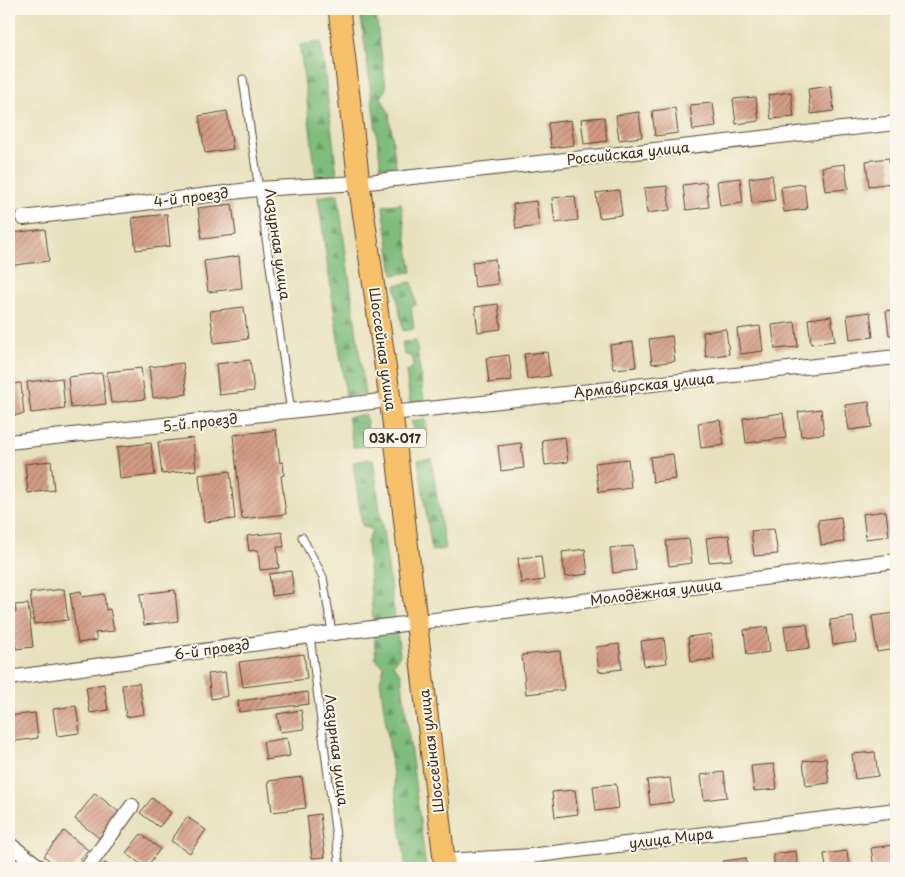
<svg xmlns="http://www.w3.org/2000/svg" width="905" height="877" font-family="'Playpen Sans',sans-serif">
<defs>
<pattern id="forest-firs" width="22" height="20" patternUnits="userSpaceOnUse" patternTransform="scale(1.25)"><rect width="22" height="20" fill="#7fbd7d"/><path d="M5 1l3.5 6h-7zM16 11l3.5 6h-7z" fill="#699a66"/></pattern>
<pattern id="building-hatch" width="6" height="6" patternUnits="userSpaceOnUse" patternTransform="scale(1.25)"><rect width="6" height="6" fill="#d49c84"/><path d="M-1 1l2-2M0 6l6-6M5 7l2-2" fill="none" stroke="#ad7f6b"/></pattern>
</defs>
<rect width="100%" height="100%" fill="#fbf7ec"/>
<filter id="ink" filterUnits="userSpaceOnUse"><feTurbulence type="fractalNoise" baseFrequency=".02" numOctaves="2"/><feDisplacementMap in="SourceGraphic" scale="10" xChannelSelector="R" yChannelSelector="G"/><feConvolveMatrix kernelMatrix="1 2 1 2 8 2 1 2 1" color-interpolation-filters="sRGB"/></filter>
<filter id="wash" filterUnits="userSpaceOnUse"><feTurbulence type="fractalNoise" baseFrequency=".0096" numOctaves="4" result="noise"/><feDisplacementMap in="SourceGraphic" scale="20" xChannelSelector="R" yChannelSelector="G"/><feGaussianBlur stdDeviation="1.12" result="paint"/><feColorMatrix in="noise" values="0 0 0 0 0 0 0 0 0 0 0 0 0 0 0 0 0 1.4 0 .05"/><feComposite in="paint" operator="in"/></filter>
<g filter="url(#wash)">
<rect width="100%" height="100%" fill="#e8e1be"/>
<path fill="url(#forest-firs)" stroke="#5d744e" d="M360 9H375L386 88 381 98 389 113 396 166 381 168Z
M321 42 337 175 316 178 300 45Z
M338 194 365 394 346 396 318 197Z
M401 203 412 272 393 275 383 206Z
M412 282 416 305 411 306 414 329 403 331 395 285Z
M416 341 424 401 410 403 406 372 413 367V358L404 354 402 342Z
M366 415 370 446 353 447 348 417Z
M425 419 427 434 420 435 413 431 412 421Z
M431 458 445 549 432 551 418 460Z
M373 459 400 654 393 665 401 674 426 868H406L380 680 384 667 376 660 367 542 372 530 362 525 353 462Z"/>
<g id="blocks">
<path fill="url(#building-hatch)" d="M831 86 834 111 811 114 808 89Z
M791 92 794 117 771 119 768 95Z
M756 97 759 121 736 124 733 99Z
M713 103 716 127 693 130 690 105Z
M675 108 678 133 655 136 652 111Z
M227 111 233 149 205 153 199 116Z
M639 112 642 137 619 140 616 115Z
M604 117 607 141 584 144 581 119Z
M571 120 574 145 551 148 548 123Z
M889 158 892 183 869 186 866 161Z
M845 164 848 189 825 191 822 167Z
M772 175 775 200 752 203 749 178Z
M740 178 743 203 720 206 717 181Z
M706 182 709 207 686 210 683 185Z
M804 184 807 209 784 212 781 187Z
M667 186 670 210 647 213 644 188Z
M619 190 622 215 599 218 596 193Z
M575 196 578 220 555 223 552 198Z
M536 201 539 226 516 229 513 204Z
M232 204 236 235 202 239 198 208Z
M167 214 170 246 136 250 132 218Z
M45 229 49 261 14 265 11 233Z
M239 256 242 288 208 292 204 261Z
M495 259 498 284 475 287 472 262Z
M498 304 501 329 478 332 475 307Z
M244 307 248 339 214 343 210 311Z
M896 309V335H889L886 311Z
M870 312 873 337 850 340 847 315Z
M831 316 835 341 811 344 808 319Z
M795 322 798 347 775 349 772 325Z
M760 326 763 351 740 354 737 329Z
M726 329 729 354 706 357 703 332Z
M672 336 675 361 652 364 649 339Z
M633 342 636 367 613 369 610 345Z
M547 352 550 376 527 379 524 354Z
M509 355 512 380 489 383 486 358Z
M250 360 254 391 219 395 216 364Z
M183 363 187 394 153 398 149 367Z
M141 368 145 399 111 403 107 372Z
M102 373 106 404 71 408 68 377Z
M62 378 65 409 31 413 27 382Z
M21 383 24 414 9 416V384Z
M896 398V418H895L893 399Z
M869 402 872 427 849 430 845 405Z
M821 409 824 434 801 436 798 412Z
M783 413 786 438 746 443 743 418Z
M720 420 724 445 701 448 698 423Z
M276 430 280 463 283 462 284 475 281 476 286 514 242 519 233 435Z
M565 437 568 462 545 465 542 440Z
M193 438 196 470 162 474 158 442Z
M151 443 155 475 120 479 117 447Z
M521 443 524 468 501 471 498 446Z
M673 454 676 479 653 482 650 457Z
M628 459 631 488 599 492 595 463Z
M51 461 54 490 28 493 25 464Z
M230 471 235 519 204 522 199 475Z
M886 511 889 536 866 539 863 514Z
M841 517 844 542 821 545 818 520Z
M774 529 778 554 754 556 751 531Z
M282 532 284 547H277L279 568 260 570 258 550 249 551 247 536Z
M729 535 732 560 709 562 706 538Z
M689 539 692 563 669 566 666 541Z
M633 546 636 570 613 573 610 548Z
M585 549 588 574 565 577 562 552Z
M541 556 544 580 521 583 518 558Z
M291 571 294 593 272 596 269 574Z
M64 589 68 620 34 624 30 593Z
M175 590 178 621 144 625 140 594Z
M81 591 82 597 104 594 106 610 110 609 114 631 95 633 97 640 78 643 70 593Z
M28 604 33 647 16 649V646L9 647V614L16 613 15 605Z
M896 613V649L877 652 872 616Z
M853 617 856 642 833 645 830 620Z
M807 624 810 648 787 651 784 626Z
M767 627 770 652 747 655 744 630Z
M711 634 714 659 691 662 688 637Z
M664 638 667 663 644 666 641 641Z
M619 644 622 669 599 672 596 647Z
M560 651 564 690 526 694 522 655Z
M304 654 307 679 243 687 239 662Z
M225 672 228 696 211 699 208 674Z
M139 683 144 714 126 717 122 685Z
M104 684 108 710 90 713 86 687Z
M308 692 309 704 239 712 238 701Z
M76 706 80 733 57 736 53 709Z
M301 710 304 729 280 732 277 714Z
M35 713 38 738 9 742V716Z
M287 738 290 756 266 760 263 742Z
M875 752 878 776 855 779 852 754Z
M826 758 829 783 806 786 803 761Z
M774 764 777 789 754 791 751 766Z
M724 772 727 797 704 800 701 775Z
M302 777 306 808 272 812 268 781Z
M670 778 673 802 650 805 647 780Z
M616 784 619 808 596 811 593 786Z
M575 790 578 814 555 817 552 792Z
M95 793 119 812 99 838 75 819Z
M152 798 171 813 159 827 140 813Z
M320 814 325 857 312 858 307 816Z
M187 817 206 830 190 853 171 841Z
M64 831 88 850 73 868H59L44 856Z
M141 834 160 849 146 868 126 853Z
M894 845 896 868H874L871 848Z
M796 851 798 868H775L773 854Z
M847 851 849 868H826L824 854Z
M746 858 747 868H724L723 861Z
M105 863 111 868H100Z
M687 865 688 868H674V867Z"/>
</g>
</g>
<g filter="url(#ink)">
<use href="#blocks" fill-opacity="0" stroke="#554536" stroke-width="1"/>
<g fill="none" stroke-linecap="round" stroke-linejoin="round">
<g stroke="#554536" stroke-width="9">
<path id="lane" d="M243 79 291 412
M302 537 323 577 332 633
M310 636 340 868
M530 856 531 868"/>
</g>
<g stroke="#554536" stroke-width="16">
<path id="street" d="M23 218 257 189 359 183 896 123
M392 413 896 357
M9 442 390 400
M9 678 310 636 896 561
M9 844 41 868
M445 861 530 856 896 810
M87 868 132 806"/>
</g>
<g stroke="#554536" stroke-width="23">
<path id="primary" d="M339 9 359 183 392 413 445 868"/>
</g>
<use href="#lane" stroke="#fff" stroke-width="7"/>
<use href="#street" stroke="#fff" stroke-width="14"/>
<use href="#primary" stroke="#f7c06b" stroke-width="21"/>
</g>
</g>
<g text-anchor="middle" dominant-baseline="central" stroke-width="4" stroke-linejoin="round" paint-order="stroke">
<rect fill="#fbf7ec" stroke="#75685c" stroke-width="1" x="364" y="428.5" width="62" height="19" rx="4"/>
<g font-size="12" font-weight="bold" fill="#3b2a1e">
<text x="395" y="438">03К-017</text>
</g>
<g font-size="14" fill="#3b2a1e" stroke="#fbf7ec">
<text transform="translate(628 153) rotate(-6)">Российская улица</text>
<text transform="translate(191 197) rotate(-7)">4-й проезд</text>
<text transform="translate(278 244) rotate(82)">Лазурная улица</text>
<text transform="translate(383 349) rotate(82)">Шоссейная улица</text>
<text transform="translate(644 385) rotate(-6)">Армавирская улица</text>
<text transform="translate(200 422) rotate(-6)">5-й проезд</text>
<text transform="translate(656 592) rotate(-7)">Молодёжная улица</text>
<text transform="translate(212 649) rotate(-8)">6-й проезд</text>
<text transform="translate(337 750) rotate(83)">Лазурная улица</text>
<text transform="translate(431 751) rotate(-97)">Шоссейная улица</text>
<text transform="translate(671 838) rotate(-7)">улица Мира</text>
</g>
</g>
<rect width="905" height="877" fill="none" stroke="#fbf7ec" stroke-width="30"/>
</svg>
